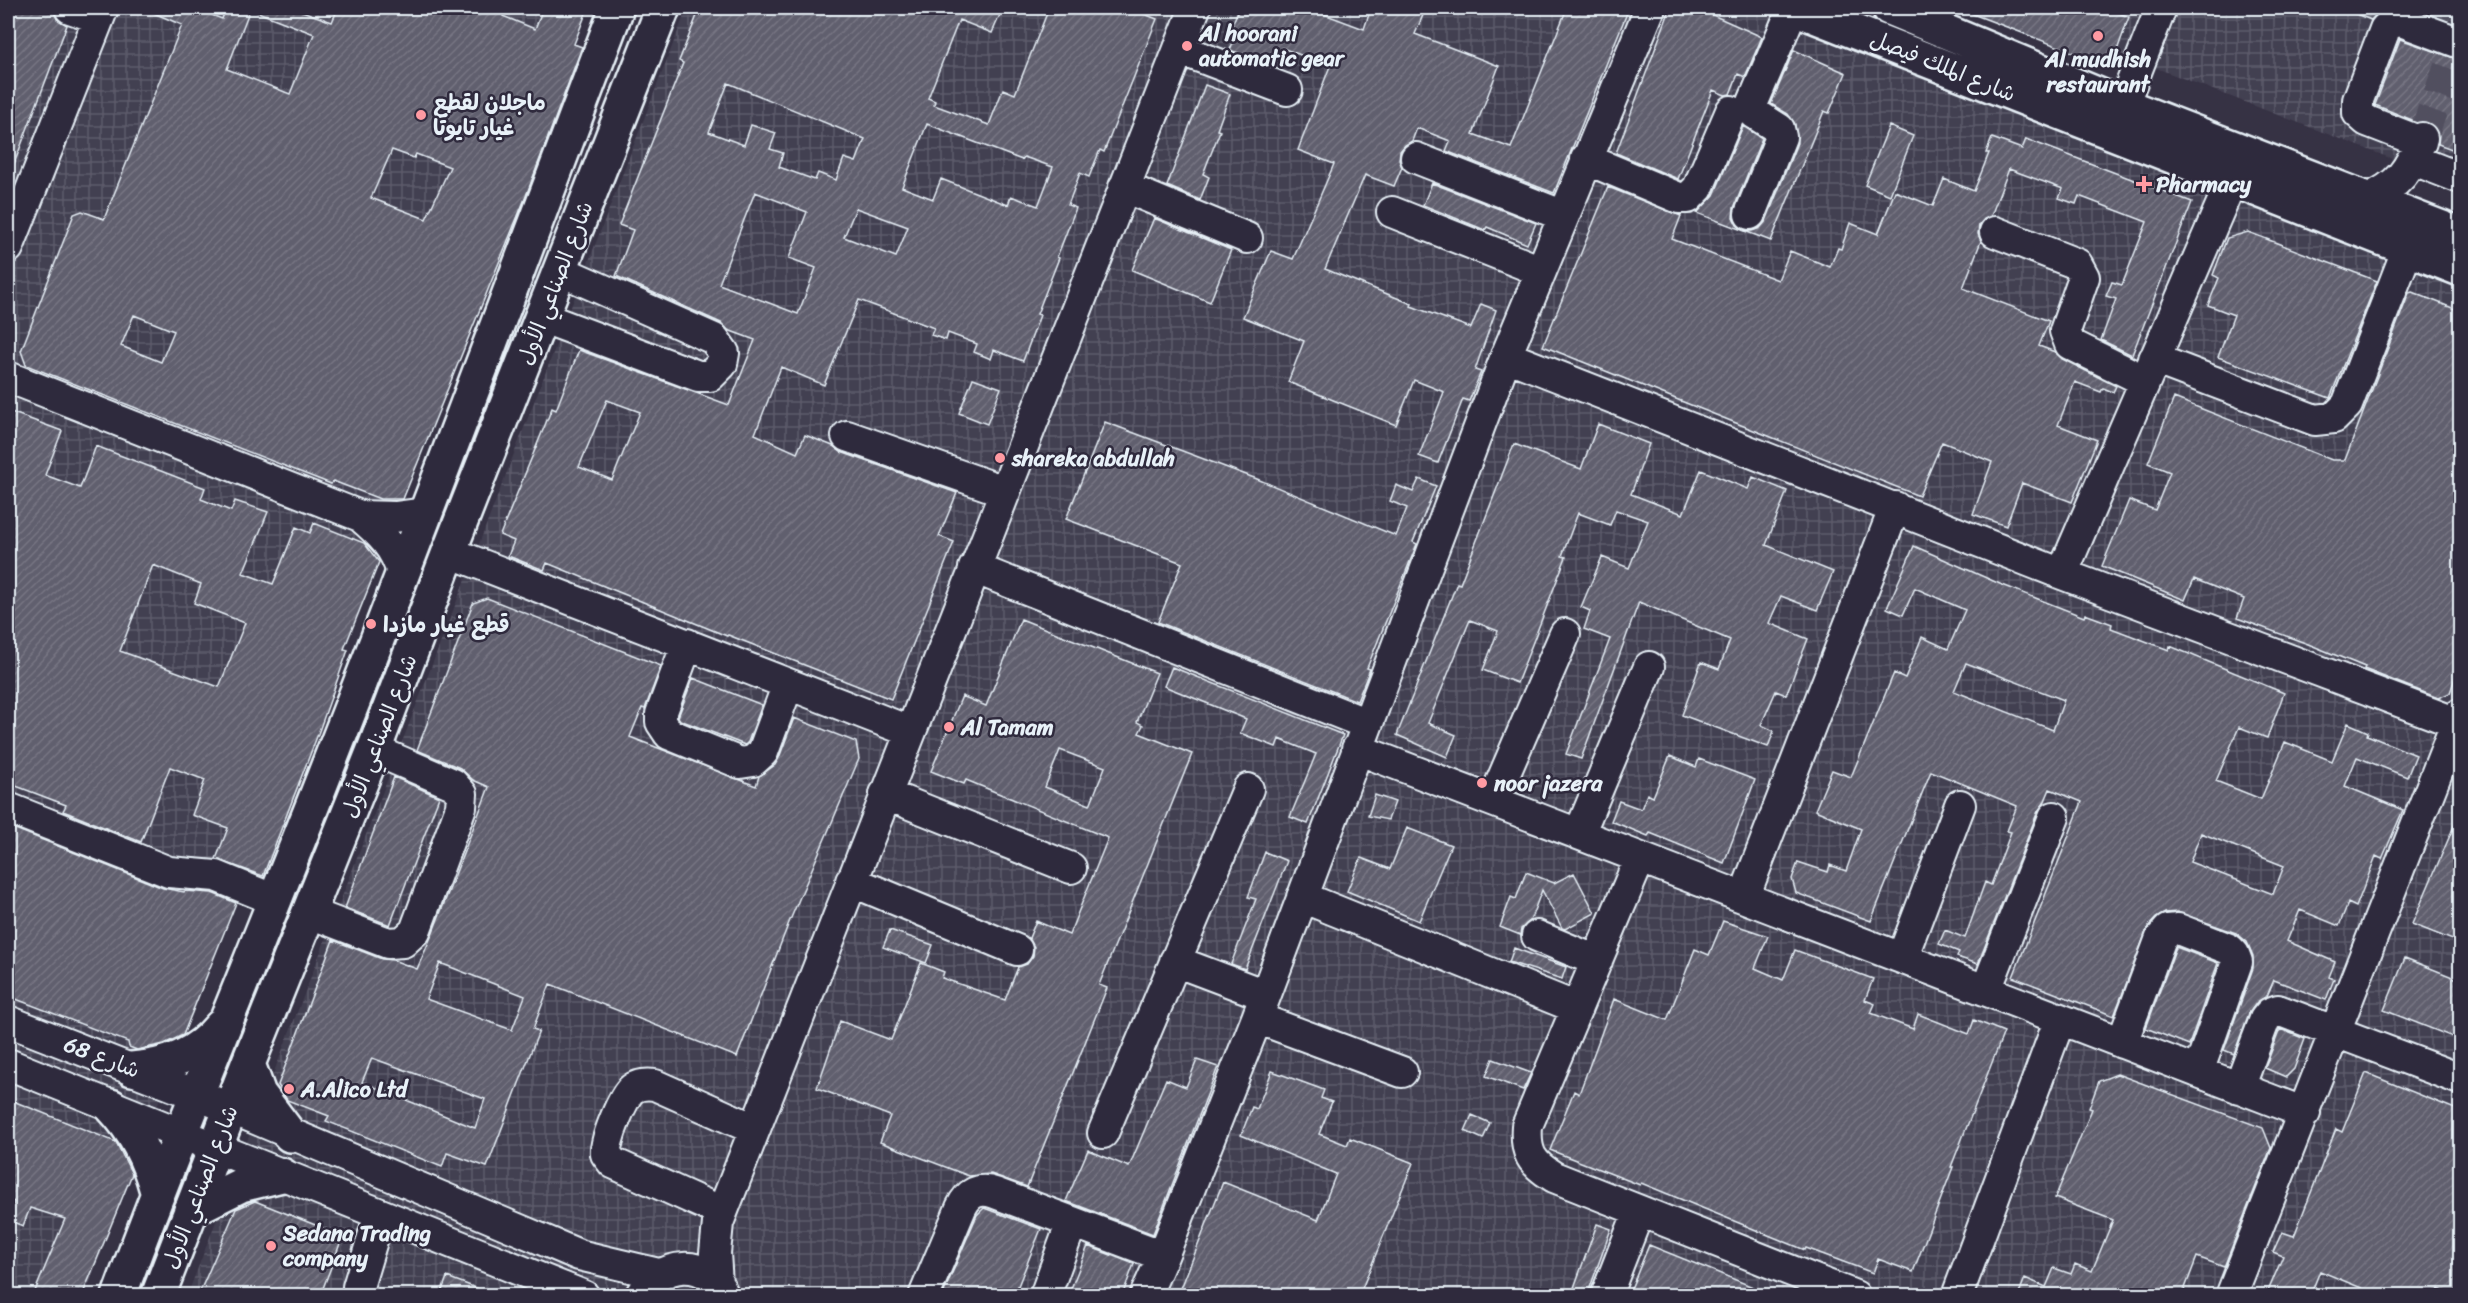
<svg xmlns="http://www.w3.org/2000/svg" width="2468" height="1303" font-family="Sriracha,'Playpen Sans Arabic',sans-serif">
<defs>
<pattern id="industrial-grid" width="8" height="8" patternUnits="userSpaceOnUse" patternTransform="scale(1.5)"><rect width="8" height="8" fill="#433f51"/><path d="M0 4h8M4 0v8" fill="none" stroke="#5e5b6b"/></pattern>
<pattern id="building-hatch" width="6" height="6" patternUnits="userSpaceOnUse" patternTransform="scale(1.5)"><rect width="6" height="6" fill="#605e6e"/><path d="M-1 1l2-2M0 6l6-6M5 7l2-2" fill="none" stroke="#777683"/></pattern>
</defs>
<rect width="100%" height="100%" fill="#363244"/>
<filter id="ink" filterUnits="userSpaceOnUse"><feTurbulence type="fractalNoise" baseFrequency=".0167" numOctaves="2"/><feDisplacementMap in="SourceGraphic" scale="12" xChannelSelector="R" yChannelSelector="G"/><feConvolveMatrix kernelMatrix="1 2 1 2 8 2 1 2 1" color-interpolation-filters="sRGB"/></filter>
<g filter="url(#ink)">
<path fill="url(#industrial-grid)" d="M8 8H576L85 1295H8Z
M687 8H1752L2460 284V1295L187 1296Z
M2000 8H2460V185Z"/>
<path fill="url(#building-hatch)" stroke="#e8f1f8" stroke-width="1.5" fill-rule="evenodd" d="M8 8H53L57 19 67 25 9 177Z
M142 8H194L222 19 226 8H294L332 22 338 8H506L503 16 535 29 543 8H588L574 44 582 47 526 196 403 499H380L333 481 331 484 26 365 21 351 74 214 82 211 104 219 182 25ZM250 9 314 34 290 94 227 69ZM392 150 414 158 416 154 450 167 426 219 371 198ZM134 315 174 331 161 362 121 346Z
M700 8H1003L992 33 959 20 928 98 935 101 934 105 989 125 1003 89 1015 94 1049 8H1129L1157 19 1104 152 1100 150 1089 177 1080 173 1068 205 1076 208 1057 257 1059 258 1037 314 1040 315 1023 361 994 350 991 359 974 352 977 344 948 333 946 340 931 335 934 328 859 300 824 385 781 367 755 434 797 453 805 435 833 446 841 452 957 493 939 536 954 542 891 699 728 635 727 636 547 563 544 570 508 556 514 541 500 535 552 408 556 410 579 350 729 405 755 340 728 330 721 323 616 276 633 230 619 225 683 63 679 61ZM728 83 865 139 856 162 844 158 836 180 818 173 815 180 779 167 783 153 770 149 776 133 751 125 744 145 709 132ZM927 124 1022 160 1024 157 1053 167 1038 206 1011 196 1008 205 941 179 933 199 902 187ZM755 192 807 212 789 258 816 268 798 314 719 284ZM856 208 908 227 896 257 844 237ZM607 400 640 412 612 480 579 467Z
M1239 8H1308L1364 29 1371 8H1426L1415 34 1499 66 1473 134 1511 148 1567 8H1629L1554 193 1446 151 1450 141 1417 128 1412 141 1405 145 1400 151 1399 160 1402 167 1394 186 1365 175 1325 269 1412 304 1411 306 1471 328 1481 304 1496 310 1475 370 1481 372 1469 401 1463 399 1438 463 1419 456 1444 392 1414 380 1396 425 1288 382 1304 341 1243 317 1271 251 1293 259 1334 164 1298 150 1330 66 1282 48 1275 67 1230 50 1237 31 1231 28Z
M1677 8H1697L1762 37 1745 77 1738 74 1730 94 1725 95 1713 90 1678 179 1616 153 1669 12Z
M1957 8H2106L2129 17 2114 59 2101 63Z
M2341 8H2383L2371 20Z
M2400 39 2460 60V152L2438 144 2439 135 2435 127 2429 122H2417L2375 105Z
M1794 50 1846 73 1829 113 1824 111 1771 241 1697 213 1714 195 1743 126 1762 138 1734 208 1733 217 1737 225 1743 230 1752 231 1760 228 1766 221 1797 143 1795 124 1788 114 1771 104Z
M1205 85 1230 94 1217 130 1220 131 1203 174 1209 177 1200 200 1167 186Z
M1889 126 1913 136 1890 195 1865 185Z
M1992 138 2022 149 2026 139 2192 202 2132 355 2101 340 2116 299 2106 296 2112 282 2122 285 2147 222 2079 196 2076 204 2059 198 2063 189 2009 169 1991 216 1984 219 1979 225 1978 234 1981 241 1963 288 2049 321 2039 346 2055 352 2062 359 2116 386 2113 392 2103 388 2101 392 2075 382 2058 425 2097 440 2072 502 2022 483 2006 526 1973 514 1992 462 1942 442 1919 496 1543 346 1608 187 1681 216 1672 239 1778 280 1790 251 1830 267 1838 248 1841 249 1850 223 1878 234 1895 191 1933 206 1944 179 1974 191 1989 153H1986Z
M1432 183 1536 223 1527 244 1487 227 1485 230 1423 205Z
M1154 218 1231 250 1210 302 1132 270Z
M2248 232 2377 281 2330 398 2218 357 2234 315 2208 305 2219 278 2213 275 2227 238Z
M2412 292 2460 311V663L2450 693 2438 698 2364 669 2365 667 2308 644 2237 618 2244 599 2194 579 2185 600 2102 566 2129 500 2155 510 2170 472 2148 463 2174 398 2332 460H2345L2409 293Z
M973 378 1001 388 987 424 959 413Z
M8 411 62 431 45 475 80 488 96 446 205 488 201 499 231 511 235 501 268 512 243 573 273 584 296 527 310 533 314 523 364 543 379 562 344 649 348 650 318 734 263 876 216 859 228 828 192 815 205 780 170 767 141 842 63 811 66 805 8 783ZM153 565 201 584 194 603 245 623 219 687 120 651Z
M1105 422 1257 479 1396 536 1407 508 1390 501 1396 485 1413 492 1419 479 1436 486 1413 542 1417 544 1367 668 1370 669 1357 701 1158 622 1182 563 1066 519Z
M1598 424 1649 444 1631 494 1683 514 1701 470 1748 489 1753 477 1787 491 1766 545 1833 572 1817 610 1781 596 1769 623 1808 639 1786 695 1776 691 1761 725 1774 731 1768 747 1682 715 1701 662 1719 669 1730 640 1639 602 1581 759 1566 754 1610 639 1584 629 1590 611 1581 607 1602 557 1629 568 1648 521 1616 510 1610 525 1578 513 1562 556 1566 557 1517 683 1483 670 1498 631 1470 620 1428 723 1456 735 1447 757 1397 735 1457 583 1460 584 1514 444 1581 469Z
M1914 546 2000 584 2084 617 2085 614 2112 624 2111 628 2169 650 2170 646 2284 693 2267 738 2239 727 2216 781 2261 799 2285 742 2332 761 2348 723 2368 732 2367 735 2416 755 2407 777 2357 757 2345 786 2403 810 2382 859 2376 856 2356 907 2348 903 2339 926 2300 910 2287 941 2335 962 2329 977 2334 979 2326 1000 2274 980 2267 996 2257 1002 2249 1013 2234 1054 2224 1050 2253 968V956L2247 942 2236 933 2177 912 2165 913 2156 918 2148 927 2114 1016 2013 977 2082 802 2050 789 2044 803 2038 811 1978 964 1957 957 1959 952 1939 944 1945 930 1965 938 1985 882 1991 885 2011 832 2007 831 2017 806 1931 771 1871 921 1796 893 1792 879 1798 862 1828 872 1830 865 1846 871 1861 829 1815 810 1832 770 1851 777 1894 673 1905 678 1922 637 1948 649 1965 610 1915 588 1903 615 1887 608ZM1966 663 2064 700 2053 730 1954 691ZM2201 833 2284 866 2273 894 2190 862Z
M487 598 661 666 645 709 642 708 630 737 756 786 759 776 775 765 779 758 794 718 856 742 859 759 788 925 737 1057 550 984 533 1029 539 1031 487 1167 447 1153 442 1167 326 1121 329 1116 287 1100 278 1085 333 940 382 959 393 960 417 969 431 937 489 787 473 780 460 768 417 750 473 603ZM440 963 525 996 512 1030 426 999ZM372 1058 485 1099 475 1128 362 1082Z
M1021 619 1157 673 1137 722 1143 725 1139 733 1192 754 1099 985 1107 988 1027 1187 991 1174 969 1176 880 1142 890 1116 817 1088 840 1021 891 1040 921 963 944 972 942 978 1005 1000 1018 967 1027 964 1033 956 1034 947 1029 938 1036 921 1069 935 1108 838 966 780 964 784 931 771 962 696 986 706ZM1060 750 1105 767 1090 805 1045 787Z
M1172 667 1343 735 1308 824 1290 817 1316 754 1279 739 1276 747 1240 733 1246 719 1164 686Z
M693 678 762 705 748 742 745 745 680 720 678 717Z
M1670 756 1696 767 1699 759 1755 780 1724 863 1650 833 1648 836 1611 821 1619 801 1641 809 1647 794 1653 797Z
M394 777 439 797 390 925 345 908Z
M1375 795 1395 802 1388 820 1368 816Z
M2460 812V943L2412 924Z
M8 826 163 888 184 892 185 891 212 893 236 903 183 1035 164 1044 137 1050 129 1047 128 1042 8 996Z
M1407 828 1451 845 1419 921 1347 891 1361 858 1390 869Z
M1265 852 1287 861 1245 969 1231 964 1256 899 1248 897Z
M1526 872 1554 883 1574 873 1595 913 1565 929 1562 928 1542 890 1530 921 1521 929 1520 935 1500 927 1511 897 1516 899Z
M1723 921 1768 936 1755 968 1783 980 1795 950 1873 979 1865 1000 1875 1004 1871 1013 1913 1029 1918 1014 1969 1034 1974 1020 2004 1032 1951 1167H1953L1913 1272 1878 1259 1873 1273 1806 1248 1805 1250 1641 1183 1640 1185 1550 1150 1574 1091 1579 1094 1614 999 1667 1020 1695 949 1709 955Z
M890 930 933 945 926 963 883 947Z
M2176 947 2218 963 2189 1045 2146 1028Z
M1514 948 1566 967 1562 979 1509 962Z
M2405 958 2460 980V1040L2384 1010Z
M2280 1029 2305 1039 2294 1069 2286 1077 2265 1068Z
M1493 1059 1531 1073 1523 1090 1486 1076Z
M1197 1060 1218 1067 1153 1234 1066 1201 1088 1150 1129 1167 1166 1079 1186 1087Z
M1272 1071 1324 1090 1321 1098 1332 1102 1319 1134 1347 1145 1350 1138 1413 1163 1359 1296H1178L1223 1182 1318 1220 1336 1174 1241 1135 1252 1107 1257 1109Z
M2366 1073 2460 1111V1281L2455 1296 2439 1289 2436 1296H2381L2320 1271 2310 1296 2292 1290 2290 1296H2266L2283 1256 2273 1252 2282 1232 2294 1236 2336 1129 2342 1132Z
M2117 1074 2263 1128 2271 1148 2224 1267 2197 1257 2182 1296H2018L2025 1278 2046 1287 2054 1268 2071 1274 2075 1264 2092 1271 2113 1220 2055 1198 2092 1109 2089 1108 2099 1081Z
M8 1099 116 1142 132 1174 82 1296H33L65 1219 30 1208 23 1226 8 1220 14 1202 8 1199Z
M1472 1115 1490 1123 1483 1139 1465 1131Z
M255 1201 343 1236 320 1296H198L236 1209Z
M984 1208 1041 1229 1014 1296H953L944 1292 977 1215Z
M1597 1224 1611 1229 1587 1296H1571Z
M1649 1245 1773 1295 1772 1296H1628Z
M1088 1246 1134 1264 1122 1296H1068Z
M447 1277 492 1294V1296H440Z"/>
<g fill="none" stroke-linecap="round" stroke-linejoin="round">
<path stroke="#514f5f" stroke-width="30" stroke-dasharray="30 15" stroke-linecap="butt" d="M2422 138 2453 56"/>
<g stroke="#e8f1f8" stroke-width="34">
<path id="minor" d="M70 8 99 18
M1179 49 1287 90
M2123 105 2161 8
M2421 142 2367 121 2358 113V100L2385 29 2392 22 2398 20 2460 43
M1416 158 1564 216
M1586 159 1679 198H1688L1698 188 1731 111
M2414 160 2460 178
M1124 187 1247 238
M2367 199C2399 186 2410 169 2422 138
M1392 212 1541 271
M1750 214 1781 137 1779 129 1754 113 1751 107 1793 8
M1995 232 2077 264 2084 277 2065 331 2070 344 2145 381
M8 248 103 8
M541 317 698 376H710L722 364 724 353 714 339 559 270
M1506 356 2062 574 2457 723
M2154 359 2315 420 2334 418 2347 405 2408 248
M8 377 360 516 395 517 425 513
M847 436 1004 491
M360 516C380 533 395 547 402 573
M449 552 909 731
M974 568 1367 724
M2062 574 2232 180
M687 644 661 714V722L669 734 740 763 753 761 763 752 788 684
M1357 749 2305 1113
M885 794 1071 868
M1493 801 1565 634
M8 808 169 872 216 876 275 900
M1579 834 1649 667
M1640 858 1527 1126C1525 1153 1531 1163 1554 1177L1855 1296
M851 881 1017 950
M1302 897 1577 1008
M1744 897 1895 507
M310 913 388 943 403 942 415 931 461 807 462 794 453 784 374 750
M1537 936 1597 961
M1902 958 1960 805
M1175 961 1265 995
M1986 990 2054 817
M1257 1018 1402 1072
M8 1021 230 1108 579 1255 659 1274
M2122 1043 2161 938 2168 930 2178 929 2229 949 2234 954 2237 962 2198 1072
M8 1064 584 1296
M2239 1088 2265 1019 2270 1013 2278 1010 2460 1079
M1103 1133 1248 789
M722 1212 613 1163 606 1154C604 1142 623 1096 632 1089 639 1084 647 1084 655 1085L754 1129
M717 1284 715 1253 718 1223 1195 8
M358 1287 380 1214
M640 1296C660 1261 708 1256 724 1296
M924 1296 961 1208C968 1193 979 1187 995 1193L1163 1256
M1045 1296 1072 1222
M1145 1296 1163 1256 1257 1018 1506 356 1650 8
M1606 1296 1639 1211
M1957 1296 2060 1019
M2231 1296 2460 714"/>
</g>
<g stroke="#e8f1f8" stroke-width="38">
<path id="major" d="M1794 8 2460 269
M1889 8 2123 105 2460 235
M248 1064 259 1094 290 1135
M132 1069C168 1066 197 1055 221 1026
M111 1106C135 1131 148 1158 157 1191
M191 1210 241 1185 282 1175
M119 1296C185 1117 259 943 328 766 427 514 521 261 617 8
M158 1296 248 1064 374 750 449 552 663 8"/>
</g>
<use href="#minor" stroke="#2f2a3d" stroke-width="30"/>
<use href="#major" stroke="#2f2a3d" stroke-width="33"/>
</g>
</g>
<g fill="#ff9aa2" stroke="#2f2a3d" stroke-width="2">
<circle cx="2098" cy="36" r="6"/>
<circle cx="1187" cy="46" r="6"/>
<circle cx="421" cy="115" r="6"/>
<path d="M2141 175h6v6h6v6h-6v6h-6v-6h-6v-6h6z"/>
<circle cx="1000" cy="458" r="6"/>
<circle cx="371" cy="624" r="6"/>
<circle cx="949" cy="727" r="6"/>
<circle cx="1482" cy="783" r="6"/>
<circle cx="289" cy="1089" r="6"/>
<circle cx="271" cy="1246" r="6"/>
</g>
<g text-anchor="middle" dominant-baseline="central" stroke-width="5" stroke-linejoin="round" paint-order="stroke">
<g font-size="22" font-weight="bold" fill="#e8f1f8" stroke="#2f2a3d" text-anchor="start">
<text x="1199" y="33">Al hoorani<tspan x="1199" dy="25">automatic gear</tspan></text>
<text x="2098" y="59" text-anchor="middle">Al mudhish<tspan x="2098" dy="25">restaurant</tspan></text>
<text x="433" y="102">ماجلان لقطع<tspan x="433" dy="25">غيار تايوتا</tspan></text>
<text x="2156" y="184">Pharmacy</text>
<text x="1012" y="458">shareka abdullah</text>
<text x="383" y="624">قطع غيار مازدا</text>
<text x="961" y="727">Al Tamam</text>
<text x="1494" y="783">noor jazera</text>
<text x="301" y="1089">A.Alico Ltd</text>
<text x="283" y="1233">Sedana Trading<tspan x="283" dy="25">company</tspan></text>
</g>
<g font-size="22" fill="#e8f1f8" stroke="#2f2a3d">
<text transform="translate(1943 66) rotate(22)">شارع الملك فيصل</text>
<text transform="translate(555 283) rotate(-69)">شارع الصناعي الأول</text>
<text transform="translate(379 736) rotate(-69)">شارع الصناعي الأول</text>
<text transform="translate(102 1057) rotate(21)">شارع 68</text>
<text transform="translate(200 1187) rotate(-69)">شارع الصناعي الأول</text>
</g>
</g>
<rect width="2468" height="1303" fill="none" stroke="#2f2a3d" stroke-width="30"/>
<rect x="15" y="15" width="2438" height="1273" fill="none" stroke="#e8f1f8" stroke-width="2" filter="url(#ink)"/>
</svg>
